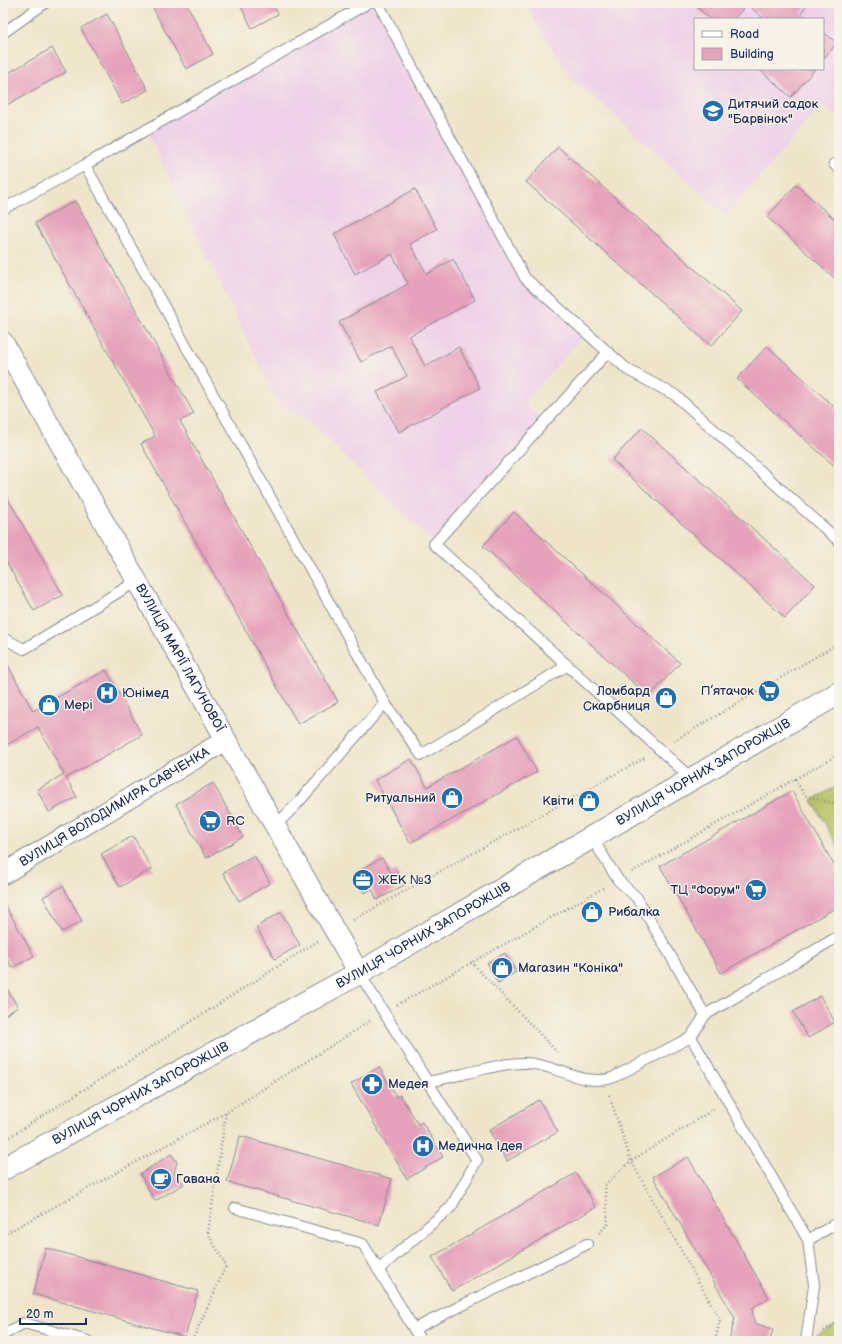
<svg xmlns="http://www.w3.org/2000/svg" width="842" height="1344" font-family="'Balsamiq Sans',sans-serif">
<rect width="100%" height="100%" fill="#f7f3e8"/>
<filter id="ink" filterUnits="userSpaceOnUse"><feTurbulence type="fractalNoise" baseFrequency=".025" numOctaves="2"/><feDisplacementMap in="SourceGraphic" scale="8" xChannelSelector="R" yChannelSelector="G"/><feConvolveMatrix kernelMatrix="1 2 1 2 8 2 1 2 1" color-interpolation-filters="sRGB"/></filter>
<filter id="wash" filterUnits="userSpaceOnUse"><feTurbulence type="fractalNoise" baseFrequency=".012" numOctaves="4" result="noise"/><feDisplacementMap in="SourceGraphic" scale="16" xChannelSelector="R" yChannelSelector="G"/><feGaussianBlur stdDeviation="0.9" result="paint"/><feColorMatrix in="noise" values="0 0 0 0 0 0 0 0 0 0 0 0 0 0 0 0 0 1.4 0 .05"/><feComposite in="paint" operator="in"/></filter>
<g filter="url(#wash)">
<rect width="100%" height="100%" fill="#eee5c9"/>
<path fill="#eed0e8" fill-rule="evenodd" d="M368 3H378L525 278 586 332 525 403 544 422 434 544 305 417 280 407 146 130Z
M524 3H839V116L838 118 823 105 726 215 570 76ZM695 19H823V69H695Z"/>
<path fill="#b6c264" stroke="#687861" d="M839 785V849L812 800Z
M839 1322V1341H808Z"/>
<g id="blocks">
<path fill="#e6a2bb" d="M150 3H186L213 54 186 69Z
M239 3H272L278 14 252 28Z
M692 3H809L801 13 808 19H764L747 4 734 19H710Z
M107 14 148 90 122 104 81 28Z
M823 32 837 43 823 59Z
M52 48 66 72 3 107V76Z
M759 69H815L791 97Z
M558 147 742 311 711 346 526 182Z
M796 185 839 223V282L767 217Z
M415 189 437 229 410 244 427 274 453 259 475 300 409 336 425 366 459 347 480 388 399 432 377 392 407 376 391 346 361 362 339 322 408 284 392 254 355 274 334 234Z
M75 201 194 414 180 421 338 702 298 724 141 444 155 436 35 223Z
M767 346 839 411V470L737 379Z
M642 428 815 585 785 618 612 460Z
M3 490 63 595 34 611 3 556Z
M514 512 680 663 649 697 483 546Z
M5 660 33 711 106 670 142 735 66 778 77 797 49 812 37 790 64 774 38 727 3 747V661Z
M517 736 537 772 410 843 375 780 411 759 427 787Z
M213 783 243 837 206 858 176 804Z
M792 791 839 874V906L721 973 660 866Z
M133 836 152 869 120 887 101 854Z
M254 855 270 883 239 901 223 873Z
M382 858 391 873 396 871 404 885 377 900 372 889 364 893 353 874Z
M63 886 82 921 62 932 43 897Z
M5 905 34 956 12 968 3 951V907Z
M281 912 300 945 275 959 256 927Z
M505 953 516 972 498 983 487 963Z
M3 983 18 1007 3 1016Z
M820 996 835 1022 808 1038 793 1012Z
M379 1067 396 1097 400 1095 418 1124 422 1122 443 1157 407 1179 351 1084Z
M539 1100 558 1132 507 1161 489 1130Z
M240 1136 392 1179 379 1225 227 1182Z
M171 1154 177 1162 174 1173 184 1184 155 1201 140 1174Z
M688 1157 769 1298 752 1308 754 1323 773 1329 770 1341H729L735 1318 653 1177Z
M576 1173 596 1207 452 1291 432 1257Z
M46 1248 198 1291 185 1337 33 1294Z"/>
</g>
</g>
<g filter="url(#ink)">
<use href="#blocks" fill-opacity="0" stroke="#848a94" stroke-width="1"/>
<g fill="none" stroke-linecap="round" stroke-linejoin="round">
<g stroke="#848a94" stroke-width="12">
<path id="service" d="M378 3 525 278 628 370 675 395 839 541
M3 33 45 3
M834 164 839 169
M85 165 385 703 421 755 568 665
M3 209 85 165 368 3
M608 352 434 544 692 779
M3 638 24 649 137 581
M275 826 296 805 385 703
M592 838 618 880 637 898 705 1015
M359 973 477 1160 451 1207 378 1270
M691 1037 808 1240 814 1285 806 1341
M428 1082C447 1078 466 1073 484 1069 498 1066 512 1062 526 1063 556 1064 582 1087 612 1078L691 1037 705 1015 839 936
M235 1208 363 1244 421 1341
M808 1240 839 1222
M414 1329 587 1244
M3 1335 24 1323 88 1341"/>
</g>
<g stroke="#848a94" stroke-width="22">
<g id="minor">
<path id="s1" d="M3 342 226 740 359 973"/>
<path id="s2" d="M3 874 226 740"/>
</g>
</g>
<g stroke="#848a94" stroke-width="24">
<g id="tertiary">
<path id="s3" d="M3 1169 359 973 839 693"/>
</g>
</g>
<path stroke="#848a94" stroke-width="2.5" stroke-dasharray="1 3" stroke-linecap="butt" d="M674 741 839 643
M795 779 804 795 839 805
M632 872 839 754
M353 920 646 757
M471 962 557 1052
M397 1005 605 887
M609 1095 631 1161 720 1320 715 1341
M3 1141 318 941
M599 1233 608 1224 605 1185 631 1161 714 1109
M3 1235 227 1112 370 1021
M824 1331 839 1322
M192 1341 226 1266 208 1233 226 1113"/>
<use href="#service" stroke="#fff" stroke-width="10"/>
<use href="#minor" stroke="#fff" stroke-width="20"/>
<use href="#tertiary" stroke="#fff" stroke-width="22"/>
</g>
</g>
<defs>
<g id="school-disc" transform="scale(1.15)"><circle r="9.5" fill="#1f6fb2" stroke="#f7f3e8"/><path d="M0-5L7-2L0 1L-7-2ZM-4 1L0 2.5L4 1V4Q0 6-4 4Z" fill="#fff"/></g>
<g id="supermarket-disc" transform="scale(1.15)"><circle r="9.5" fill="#1f6fb2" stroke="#f7f3e8"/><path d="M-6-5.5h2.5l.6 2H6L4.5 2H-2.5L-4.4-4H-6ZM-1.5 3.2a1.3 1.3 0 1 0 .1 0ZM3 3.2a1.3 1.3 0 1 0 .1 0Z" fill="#fff"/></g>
<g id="hospital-disc" transform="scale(1.15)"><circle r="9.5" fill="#1f6fb2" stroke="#f7f3e8"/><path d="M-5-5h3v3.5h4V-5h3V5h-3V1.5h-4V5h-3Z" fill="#fff"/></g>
<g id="shop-disc" transform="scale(1.15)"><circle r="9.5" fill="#1f6fb2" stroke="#f7f3e8"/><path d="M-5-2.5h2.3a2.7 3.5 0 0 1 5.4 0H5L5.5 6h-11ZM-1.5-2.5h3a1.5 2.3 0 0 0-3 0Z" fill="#fff"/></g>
<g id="office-disc" transform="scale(1.15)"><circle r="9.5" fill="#1f6fb2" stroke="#f7f3e8"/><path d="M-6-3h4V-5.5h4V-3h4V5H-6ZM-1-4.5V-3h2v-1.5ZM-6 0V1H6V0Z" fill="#fff"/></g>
<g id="pharmacy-disc" transform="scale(1.15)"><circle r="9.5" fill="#1f6fb2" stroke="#f7f3e8"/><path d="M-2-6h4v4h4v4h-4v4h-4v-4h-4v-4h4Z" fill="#fff"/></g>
<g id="cafe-disc" transform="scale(1.15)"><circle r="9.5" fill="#1f6fb2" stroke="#f7f3e8"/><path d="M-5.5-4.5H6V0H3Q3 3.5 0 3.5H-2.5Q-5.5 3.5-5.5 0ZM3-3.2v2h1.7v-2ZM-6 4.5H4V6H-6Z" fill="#fff"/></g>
</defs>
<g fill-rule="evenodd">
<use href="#school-disc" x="713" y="111"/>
<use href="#supermarket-disc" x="769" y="691"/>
<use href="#hospital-disc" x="107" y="693"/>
<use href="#shop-disc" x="666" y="698"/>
<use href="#shop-disc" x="49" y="705"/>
<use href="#shop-disc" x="452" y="798"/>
<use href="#shop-disc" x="589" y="801"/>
<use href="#supermarket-disc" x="210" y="821"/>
<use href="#office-disc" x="363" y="880"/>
<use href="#supermarket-disc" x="756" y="890"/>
<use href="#shop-disc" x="592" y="912"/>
<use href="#shop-disc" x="502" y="968"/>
<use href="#pharmacy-disc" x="372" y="1084"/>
<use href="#hospital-disc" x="423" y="1146"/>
<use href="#cafe-disc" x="161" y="1179"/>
</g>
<g text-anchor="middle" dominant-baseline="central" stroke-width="3" stroke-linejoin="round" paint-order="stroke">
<g font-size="13" fill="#1b2f5e" stroke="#f7f3e8" text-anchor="start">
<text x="728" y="104">Дитячий садок<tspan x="728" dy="15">"Барвінок"</tspan></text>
<text x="650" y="691" text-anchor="end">Ломбард<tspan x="650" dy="15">Скарбниця</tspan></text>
<text x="754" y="691" text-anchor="end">П’ятачок</text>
<text x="122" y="693">Юнімед</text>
<text x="64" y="705">Мері</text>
<text x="436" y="798" text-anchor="end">Ритуальний</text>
<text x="574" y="801" text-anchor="end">Квіти</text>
<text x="226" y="821">RC</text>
<text x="378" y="880">ЖЕК №3</text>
<text x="740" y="890" text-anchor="end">ТЦ "Форум"</text>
<text x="608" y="912">Рибалка</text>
<text x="518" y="968">Магазин "Коніка"</text>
<text x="388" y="1084">Медея</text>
<text x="438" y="1146">Медична Ідея</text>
<text x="176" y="1179">Гавана</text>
</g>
<g font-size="13" fill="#1b2f5e" stroke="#f7f3e8">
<text stroke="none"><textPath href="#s1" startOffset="362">ВУЛИЦЯ МАРІЇ ЛАГУНОВОЇ</textPath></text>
<text stroke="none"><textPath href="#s3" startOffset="805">ВУЛИЦЯ ЧОРНИХ ЗАПОРОЖЦІВ</textPath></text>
<text stroke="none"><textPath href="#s2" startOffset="130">ВУЛИЦЯ ВОЛОДИМИРА САВЧЕНКА</textPath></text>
<text stroke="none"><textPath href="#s3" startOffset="481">ВУЛИЦЯ ЧОРНИХ ЗАПОРОЖЦІВ</textPath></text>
<text stroke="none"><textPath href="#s3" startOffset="157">ВУЛИЦЯ ЧОРНИХ ЗАПОРОЖЦІВ</textPath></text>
</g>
</g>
<rect width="842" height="1344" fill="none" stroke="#f7f3e8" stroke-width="16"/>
<rect x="694" y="18" width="130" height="52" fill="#f7f3e8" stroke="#9fa5b1"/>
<rect x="702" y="31" width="20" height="6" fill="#ffffff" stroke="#9fa5b1"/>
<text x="730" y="38" font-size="12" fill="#1b2f5e">Road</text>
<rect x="702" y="48" width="20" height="12" fill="#e6a2bb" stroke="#9fa5b1"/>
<text x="730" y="58" font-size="12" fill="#1b2f5e">Building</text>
<path d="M20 1318v6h66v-6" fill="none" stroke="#1b2f5e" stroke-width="2"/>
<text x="26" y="1318" font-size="12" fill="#1b2f5e" stroke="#f7f3e8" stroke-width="3" paint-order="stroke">20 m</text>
</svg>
